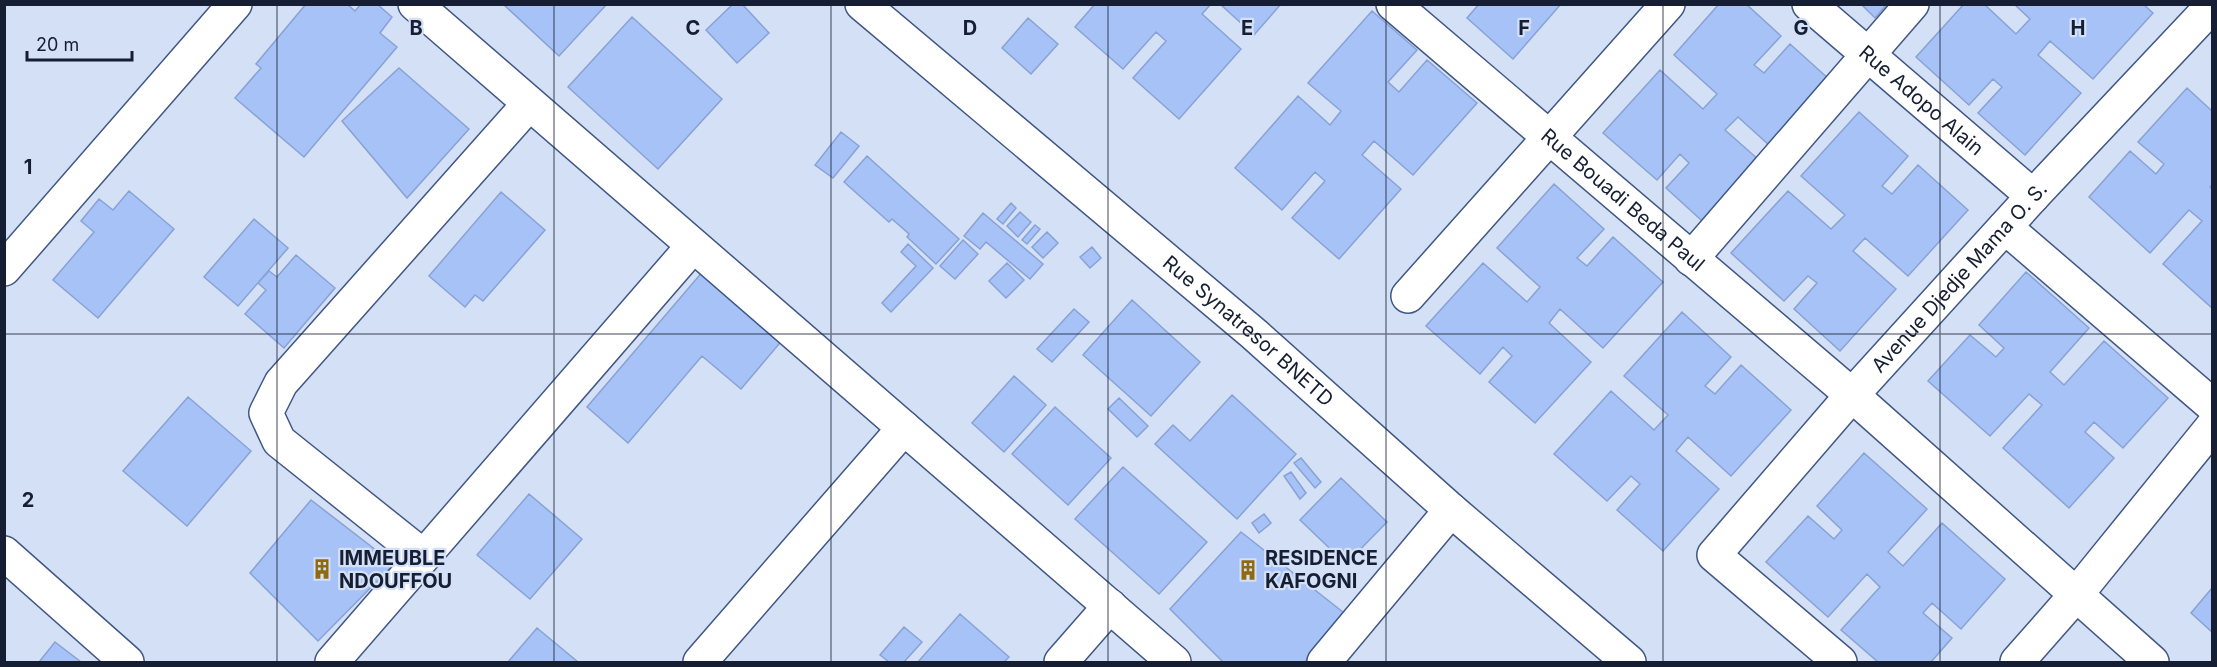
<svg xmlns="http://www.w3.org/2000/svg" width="2217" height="667" font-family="Inter,sans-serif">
<rect width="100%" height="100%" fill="#d4e0f5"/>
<path fill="#a7c2f7" stroke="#87a2d4" stroke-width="1.5" d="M306 4H347L355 11 361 4H377L392 17 380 33 397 47 304 157 235 98 261 68 256 64Z
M503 4H607L559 56Z
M733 4H742L769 33 737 63 706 30Z
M1095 4H1211L1202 14 1241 49 1179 119 1133 78 1166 41 1156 32 1123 69 1075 27Z
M1220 4H1281L1254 35Z
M1479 4H1561L1513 59 1467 18Z
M1719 4H1746L1781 36 1754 65 1764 73 1790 44 1840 89 1780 155 1738 117 1725 130 1768 168 1712 230 1666 188 1689 163 1680 154 1657 180 1603 133 1660 70 1703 109 1717 94 1674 55Z
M1861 4H1887L1875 18Z
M1964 4H1984L2016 34 2030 19 2014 4H2143L2153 13 2093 79 2050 41 2038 55 2081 93 2025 155 1978 113 2002 87 1993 79 1969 105 1916 57Z
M1372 11 1417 50 1388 82 1399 92 1427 60 1477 103 1413 175 1374 141 1362 155 1401 189 1339 259 1292 218 1325 181 1315 172 1282 210 1235 168 1298 96 1330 125 1341 111 1308 83Z
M632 17 722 99 658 169 568 87Z
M1028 18 1058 44 1031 74 1002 48Z
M399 68 469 129 407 198 342 121Z
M2187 88 2212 111V185L2210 187 2212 189V308L2163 264 2202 221 2189 210 2150 253 2089 197 2130 151 2156 174 2164 164 2138 142Z
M1859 112 1908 156 1882 186 1892 194 1918 165 1968 210 1908 276 1865 238 1853 251 1896 289 1840 351 1794 309 1817 283 1808 276 1784 301 1731 253 1788 191 1831 229 1845 215 1801 176Z
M841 132 859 146 833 178 815 165Z
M867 156 959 239 936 264 907 237 909 234 892 219 889 222 844 182Z
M1554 184 1604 229 1577 258 1587 266 1613 237 1663 282 1603 348 1560 309 1549 323 1591 362 1535 423 1489 382 1512 356 1503 347 1480 374 1426 326 1483 263 1527 302 1540 287 1497 248Z
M129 191 174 229 98 318 53 280 94 232 81 221 99 199 113 210Z
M501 192 545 230 483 301 475 295 465 307 429 276Z
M1011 203 1016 208 1003 224 997 219Z
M1020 212 1031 222 1018 237 1007 226Z
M983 213 1043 264 1030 279 986 242 980 249 964 236Z
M254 219 288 248 238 306 204 277Z
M1035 225 1040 229 1027 244 1022 240Z
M1047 232 1058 243 1043 258 1032 247Z
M963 240 978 254 955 279 940 266Z
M908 244 933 268 891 312 882 303 916 266 901 252Z
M1092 247 1101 258 1090 268 1080 257Z
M296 255 335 288 284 348 245 314 266 290 258 283 269 271 277 277Z
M1007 263 1024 280 1006 298 989 281Z
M704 270 784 338 741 389 702 356 628 443 587 407Z
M2026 272 2089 328 2050 372 2064 385 2104 341 2168 398 2123 448 2094 422 2085 432 2114 458 2069 508 2003 448 2042 405 2029 394 1990 436 1928 381 1970 335 1996 357 2004 348 1979 325Z
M1132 300 1200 362 1151 416 1083 355Z
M1074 309 1089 322 1052 362 1037 349Z
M1682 312 1731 357 1705 386 1715 394 1741 365 1791 410 1731 476 1688 437 1676 451 1719 489 1663 551 1617 510 1640 484 1631 476 1607 501 1554 454 1611 391 1654 430 1668 415 1624 376Z
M1014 376 1046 405 1004 452 972 423Z
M1232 395 1296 454 1237 519 1155 444 1173 425 1190 441Z
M188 397 251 451 187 526 123 471Z
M1119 398 1148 426 1137 437 1108 409Z
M1055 407 1111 458 1068 505 1012 454Z
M1864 453 1927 509 1888 552 1903 566 1942 523 2005 579 1961 629 1932 603 1923 613 1952 638 1931 662H1878L1841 630 1880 587 1867 574 1828 617 1766 562 1808 516 1834 539 1842 530 1817 506Z
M1301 458 1321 482 1315 488 1294 463Z
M1123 467 1207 542 1159 594 1075 519Z
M1291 472 1306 493 1300 499 1284 476Z
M1341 478 1387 522 1346 564 1300 520Z
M529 494 582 539 530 599 477 555Z
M311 500 394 564 318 641 250 573Z
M1264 514 1271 523 1259 533 1252 523Z
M1241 532 1348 616 1305 662H1223L1170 609Z
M2212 588V632L2191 613Z
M960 614 1009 657 1004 662H918Z
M904 627 922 642 904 662H889L880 655Z
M537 628 578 662H508Z
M55 642 81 662H39Z"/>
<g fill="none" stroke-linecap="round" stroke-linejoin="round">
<g stroke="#405785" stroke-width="36">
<g id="minor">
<path d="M415 4 1174 662"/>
<path id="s1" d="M862 4 1254 334 1451 510 1629 662"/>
<path id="s2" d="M1393 4 1852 395 2152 662"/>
<path id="s3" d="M1809 4 2033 196"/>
<path d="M2005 227 2212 405"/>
<path d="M1691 259 1912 4"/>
<path d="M4 269 235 4"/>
<path d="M1408 296 1668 4"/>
<path d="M4 553 127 662"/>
<path d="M423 556 279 441 266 413 281 383 529 104"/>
<path d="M332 662 693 246"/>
<path d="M700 662 904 428"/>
<path d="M1061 662 1110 606"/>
<path d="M1324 662 1451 510"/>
<path id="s4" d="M1840 662 1714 555 1852 395 2033 196 2212 6"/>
<path d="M2017 662 2075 596 2212 427"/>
</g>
</g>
<use href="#minor" stroke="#fff" stroke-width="33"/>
</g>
<path fill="none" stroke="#151e32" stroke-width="1.5" stroke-opacity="0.55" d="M277 4V662M554 4V662M831 4V662M1108 4V662M1386 4V662M1663 4V662M1940 4V662M4 334H2212"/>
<defs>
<g id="building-bare" transform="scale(1.62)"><path d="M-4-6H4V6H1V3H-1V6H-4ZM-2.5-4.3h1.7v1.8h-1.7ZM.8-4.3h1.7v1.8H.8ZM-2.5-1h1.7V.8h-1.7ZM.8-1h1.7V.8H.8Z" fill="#906a10" stroke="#d4e0f5" stroke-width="2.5" paint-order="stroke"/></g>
</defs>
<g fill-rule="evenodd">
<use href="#building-bare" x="322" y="569"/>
<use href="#building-bare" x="1248" y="570"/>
</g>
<g text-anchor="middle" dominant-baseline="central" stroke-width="4.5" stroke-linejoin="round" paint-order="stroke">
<g font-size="20" fill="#151e32" stroke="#d4e0f5">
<text stroke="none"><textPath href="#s3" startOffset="148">Rue Adopo Alain</textPath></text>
<text stroke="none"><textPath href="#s2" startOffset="302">Rue Bouadi Beda Paul</textPath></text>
<text stroke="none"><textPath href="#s4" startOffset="536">Avenue Djedje Mama O. S.</textPath></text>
<text stroke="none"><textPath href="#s1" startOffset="506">Rue Synatresor BNETD</textPath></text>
</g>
<g font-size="20" font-weight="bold" fill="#151e32" stroke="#d4e0f5" text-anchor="start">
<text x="339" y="558">IMMEUBLE<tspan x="339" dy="23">NDOUFFOU</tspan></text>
<text x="1265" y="558">RESIDENCE<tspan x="1265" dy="23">KAFOGNI</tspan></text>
</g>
</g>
<g font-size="20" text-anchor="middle" font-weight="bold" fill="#151e32" stroke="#d4e0f5" stroke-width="4.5" stroke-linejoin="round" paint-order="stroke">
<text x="416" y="35">B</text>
<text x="693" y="35">C</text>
<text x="970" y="35">D</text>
<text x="1247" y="35">E</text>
<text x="1524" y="35">F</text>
<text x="1801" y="35">G</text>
<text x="2078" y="35">H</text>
<text x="28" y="174">1</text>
<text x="28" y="507">2</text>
</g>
<rect width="2217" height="667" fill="none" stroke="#151e32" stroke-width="12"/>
<path d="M27 51v9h105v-9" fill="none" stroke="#151e32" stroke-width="3"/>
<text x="36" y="51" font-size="18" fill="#151e32" stroke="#d4e0f5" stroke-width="4.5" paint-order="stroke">20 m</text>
</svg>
